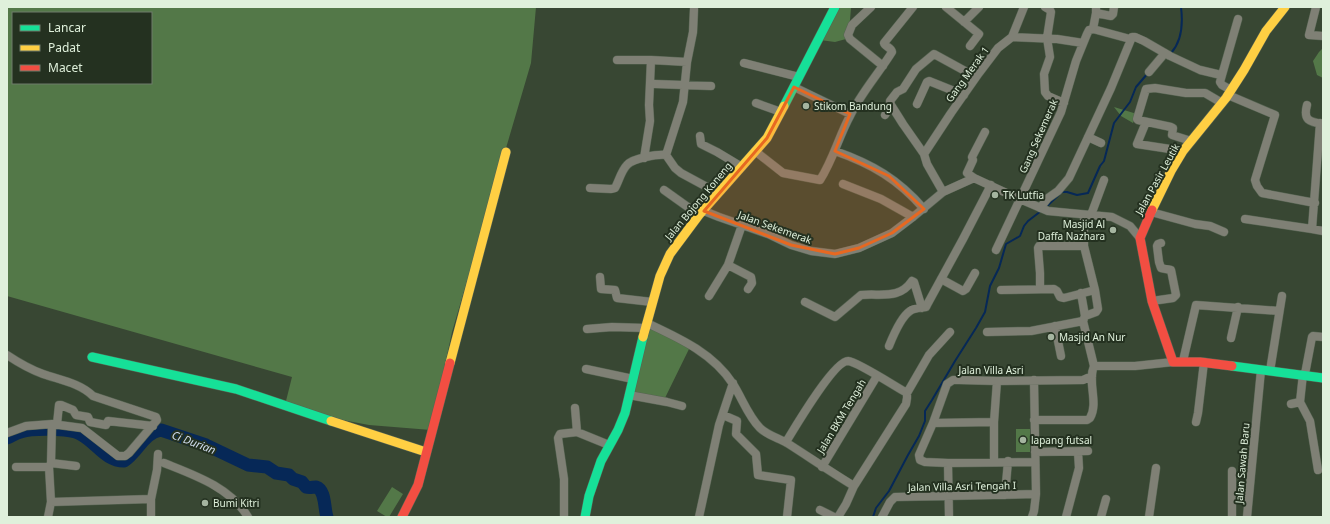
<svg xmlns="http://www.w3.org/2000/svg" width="1330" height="524" font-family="'Noto Sans',sans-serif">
<rect width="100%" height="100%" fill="#384733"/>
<path fill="#537848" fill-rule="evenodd" d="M7 7H536L531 63 452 332 431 430 369 425 284 409 292 377 7 296ZM13 13H151V83H13Z
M838 7H851V8L850 20 846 39 835 42 820 40Z
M1323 48V78L1317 75 1313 61 1319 52Z
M1114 107 1137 114 1133 123 1121 116Z
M648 320 689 349 664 400 632 394Z
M1016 429H1030V452H1016Z
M392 487 403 494 389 517H387L377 511Z"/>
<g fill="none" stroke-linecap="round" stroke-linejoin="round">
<path stroke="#062857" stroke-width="2" d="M1171 53C1182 41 1183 23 1181 7
M1046 207 1062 192H1067L1077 195 1088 193 1100 166 1104 161 1114 123 1130 102 1136 87 1148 73
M873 517 876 508 889 491 908 455 919 436 925 421V411L932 400 955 361 976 328 985 312 990 286 999 268 1006 244 1020 236 1024 226 1028 221 1041 211"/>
<path stroke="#062857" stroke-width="13" d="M7 438C12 436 16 433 21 432 32 428 70 428 80 434 96 442 105 461 124 461 138 452 144 432 161 430L206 445 248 465 267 467 276 473 289 475 293 479 302 482 306 487C309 488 313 487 316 487 326 490 324 509 327 517"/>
<g stroke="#576453" stroke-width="9">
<path id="street" d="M871 7 852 25 848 35 850 39 883 66
M946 7 979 34 970 46
M1045 7 1050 10 1051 12 1047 38 1050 57 1044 74 1045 92 1048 96 1064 103
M1316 7 1309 35 1323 36
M1096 13 1111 16 1113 14 1114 7
M964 22 979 7
M1093 29 1130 39
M1012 37 1057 39 1083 43
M617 60H651L649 105 650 121 644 158
M651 60 687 62 693 32 694 9
M744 63 799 77
M1149 72 1165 53
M655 84 711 86
M794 87 850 114
M1231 90 1222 85 1220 82 1238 19
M1228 95 1275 115 1255 180 1257 186 1262 193 1315 203
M756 103 781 112
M917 104 927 82 929 81 964 95
M1307 105C1303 120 1309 122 1323 124
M885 115 891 105
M1146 122 1137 144 1183 151
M1320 123 1312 229 1323 231
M985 132 972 157 973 160 967 173 974 178 1015 197 1048 211 1112 217 1130 226 1140 238
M700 136 701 144 717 152 742 167
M1088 137 1101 143
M1191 141 1172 135 1173 128 1171 127 1138 120 1137 119 1146 89 1155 88 1186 93H1205L1222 103
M755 151 783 173 820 180C833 160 839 136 850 116 861 93 879 73 892 52 891 47 885 47 884 43L913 7
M835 151C872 164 898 179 924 209
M924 154 951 113 979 73 998 48 1012 37 1024 7
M666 155 675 168 681 173 718 193
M843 184 881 199 913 217
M590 188 611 189 615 188C619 181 621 171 627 165 633 158 658 154 666 155L683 102 687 62
M664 190 699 215
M943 192 927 164 924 154 903 124 891 105 890 101 897 92 903 89 916 69 934 54 976 77
M1040 208 1048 198 1058 191 1069 178 1111 88 1132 37H1135L1144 41 1170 56 1200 70 1221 75
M704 211 719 217 768 234 791 245 811 251 835 254 859 248 892 233 913 217 943 192 974 178
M1151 212 1195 224 1210 226 1224 232
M1084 215V246L1095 290 1098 309 1096 312 1085 316
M1091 215 1104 180
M1245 219 1312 229
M996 250 1061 112 1076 61 1087 34 1089 30 1093 29 1096 13V7
M728 265 751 277 752 283 748 289
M600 277 601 289 615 290 617 298 652 302
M941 279 963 291 966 289 975 273
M1040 289V273L1038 248 1039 246H1084
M1001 290 1054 289 1057 291 1060 297 1064 298 1095 290
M1081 293 1085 316 1083 321 1094 366
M709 296 728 265 742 225
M1152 301 1173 298 1176 295 1171 270 1161 268 1159 262 1157 246 1158 244 1161 243
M805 302 835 317 861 295C881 293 899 300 912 281L914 282 922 308
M647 323C679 338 713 353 733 384 742 398 748 416 760 428 767 435 778 438 787 443 809 457 831 472 854 486
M1055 326 1061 356
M587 329 612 327 646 328
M987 332 1031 331 1083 321
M1231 338 1238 307
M889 346C893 336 901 317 910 311 914 308 920 308 926 307L928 303 963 239 991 185
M7 355C19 363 29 369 43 374 60 380 80 383 93 396L156 417 157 420 129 453 125 456H118L82 428 52 424 26 426 7 433
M1183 361 1196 305 1279 311
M586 369 633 379
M1270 371 1282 296
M1303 374 1300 402 1310 421 1318 470
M1305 374 1312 337 1313 336 1323 337
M629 395 667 402 682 406
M1291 404 1300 402
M575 408 577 432 609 445
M723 415 737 421 736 434 756 454 758 475 791 480 787 517
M1034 420H1087L1090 418C1099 403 1087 382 1094 366H1135L1173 362
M1196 422 1198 413 1204 362
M933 423 994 422
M57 424 59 405H61L73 410 76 415 88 417 90 422 106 425 108 421 153 426
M786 442C794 429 834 361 848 361 858 362 896 387 907 393
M1035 452 1088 451
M994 462V422L997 381
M1035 462 948 463 925 462 920 460 919 455 933 423 947 384 953 380H959L997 381 1083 380 1092 376
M51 463 76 466
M164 463C194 475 230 487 248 517
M948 463 949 517
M16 467H49
M822 467 877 376
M1232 471V517
M1005 495 1008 461
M51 502 151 499
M820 510 834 517
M48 517 51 502 49 467 51 463 52 424
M151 517V499L157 470 158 454
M564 517V479L558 438 560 434 577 432
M699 517 719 425 733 383
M838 517 846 504 854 486 906 404 907 398V393L929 355 950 332
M882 517 890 502 895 497 1036 494
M1032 517 1034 511 1036 494 1034 380
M1066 517 1079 468 1078 452
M1101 517 1106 499
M1149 517 1156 468
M1247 517 1261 370"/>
</g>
<g stroke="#576453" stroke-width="10">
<path id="fast" d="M784 106 835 7
M92 357 236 389 331 421
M1232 366 1323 378
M585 517 589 496 601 461 618 430 625 413 643 337"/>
</g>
<g stroke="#576453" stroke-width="10">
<path id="slow" d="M1152 210 1171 171 1183 151 1226 98 1244 70 1266 31 1285 7
M643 337 660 276 670 254 699 215 767 138 784 106
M450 363 506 152
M331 421 426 452"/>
</g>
<g stroke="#576453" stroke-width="10">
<path id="jam" d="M1152 210 1140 238 1152 301 1173 362H1200L1232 366
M402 517 418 485 450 363"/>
</g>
<use href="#street" stroke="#7f8075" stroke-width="8"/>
<use href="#fast" stroke="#16e098" stroke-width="9"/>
<use href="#slow" stroke="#ffcf43" stroke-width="9"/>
<use href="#jam" stroke="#f24e42" stroke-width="9"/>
</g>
<path fill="#e76821" fill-opacity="0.2" stroke="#e76821" stroke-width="3" stroke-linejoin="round" d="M794 87 850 114 835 151 889 176 924 209 892 233 859 248 835 254 791 245 704 211 767 138Z"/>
<g fill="#a5b5a0" stroke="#243120" stroke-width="1.5">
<circle cx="806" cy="106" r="4"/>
<circle cx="995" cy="195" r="4"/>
<circle cx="1113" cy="230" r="4"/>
<circle cx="1051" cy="337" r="4"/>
<circle cx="1023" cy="440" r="4"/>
<circle cx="205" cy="503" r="4"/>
</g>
<g text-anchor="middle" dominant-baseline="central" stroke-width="4" stroke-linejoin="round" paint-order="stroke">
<g font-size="10" fill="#dff0db" stroke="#243120">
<text transform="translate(967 74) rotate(-54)">Gang Merak 1</text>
<text transform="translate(1038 136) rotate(-66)">Gang Sekemerak</text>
<text transform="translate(1157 179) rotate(-61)">Jalan Pasir Leutik</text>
<text transform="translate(698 201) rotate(-50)">Jalan Bojong Koneng</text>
<text transform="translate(775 227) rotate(20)">Jalan Sekemerak</text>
<text x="991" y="370">Jalan Villa Asri</text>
<text transform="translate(841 416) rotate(-59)">Jalan BKM Tengah</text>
<text transform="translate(1242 463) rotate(-85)">Jalan Sawah Baru</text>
<text transform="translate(962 486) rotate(-1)">Jalan Villa Asri Tengah I</text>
</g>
<g font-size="10" fill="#dff0db" stroke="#243120" text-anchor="start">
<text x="814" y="106">Stikom Bandung</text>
<text x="1003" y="195">TK Lutfia</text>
<text x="1105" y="224" text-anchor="end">Masjid Al<tspan x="1105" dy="12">Daffa Nazhara</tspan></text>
<text x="1059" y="337">Masjid An Nur</text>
<text x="1031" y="440">lapang futsal</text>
<text x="213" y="503">Bumi Kitri</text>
</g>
<g font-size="11" font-style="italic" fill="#d0dced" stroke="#243120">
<text transform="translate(194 442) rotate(21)">Ci Durian</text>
</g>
</g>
<rect width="1330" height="524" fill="none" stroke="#dff0db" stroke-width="16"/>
<rect x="12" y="12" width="140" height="72" fill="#243120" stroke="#6f7d6b"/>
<rect x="20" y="25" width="20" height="6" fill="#16e098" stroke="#6f7d6b"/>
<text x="48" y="32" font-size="12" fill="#dff0db">Lancar</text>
<rect x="20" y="45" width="20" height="6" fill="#ffcf43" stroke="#6f7d6b"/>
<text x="48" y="52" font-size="12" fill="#dff0db">Padat</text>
<rect x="20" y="65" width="20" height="6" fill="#f24e42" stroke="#6f7d6b"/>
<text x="48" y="72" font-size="12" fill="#dff0db">Macet</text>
</svg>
